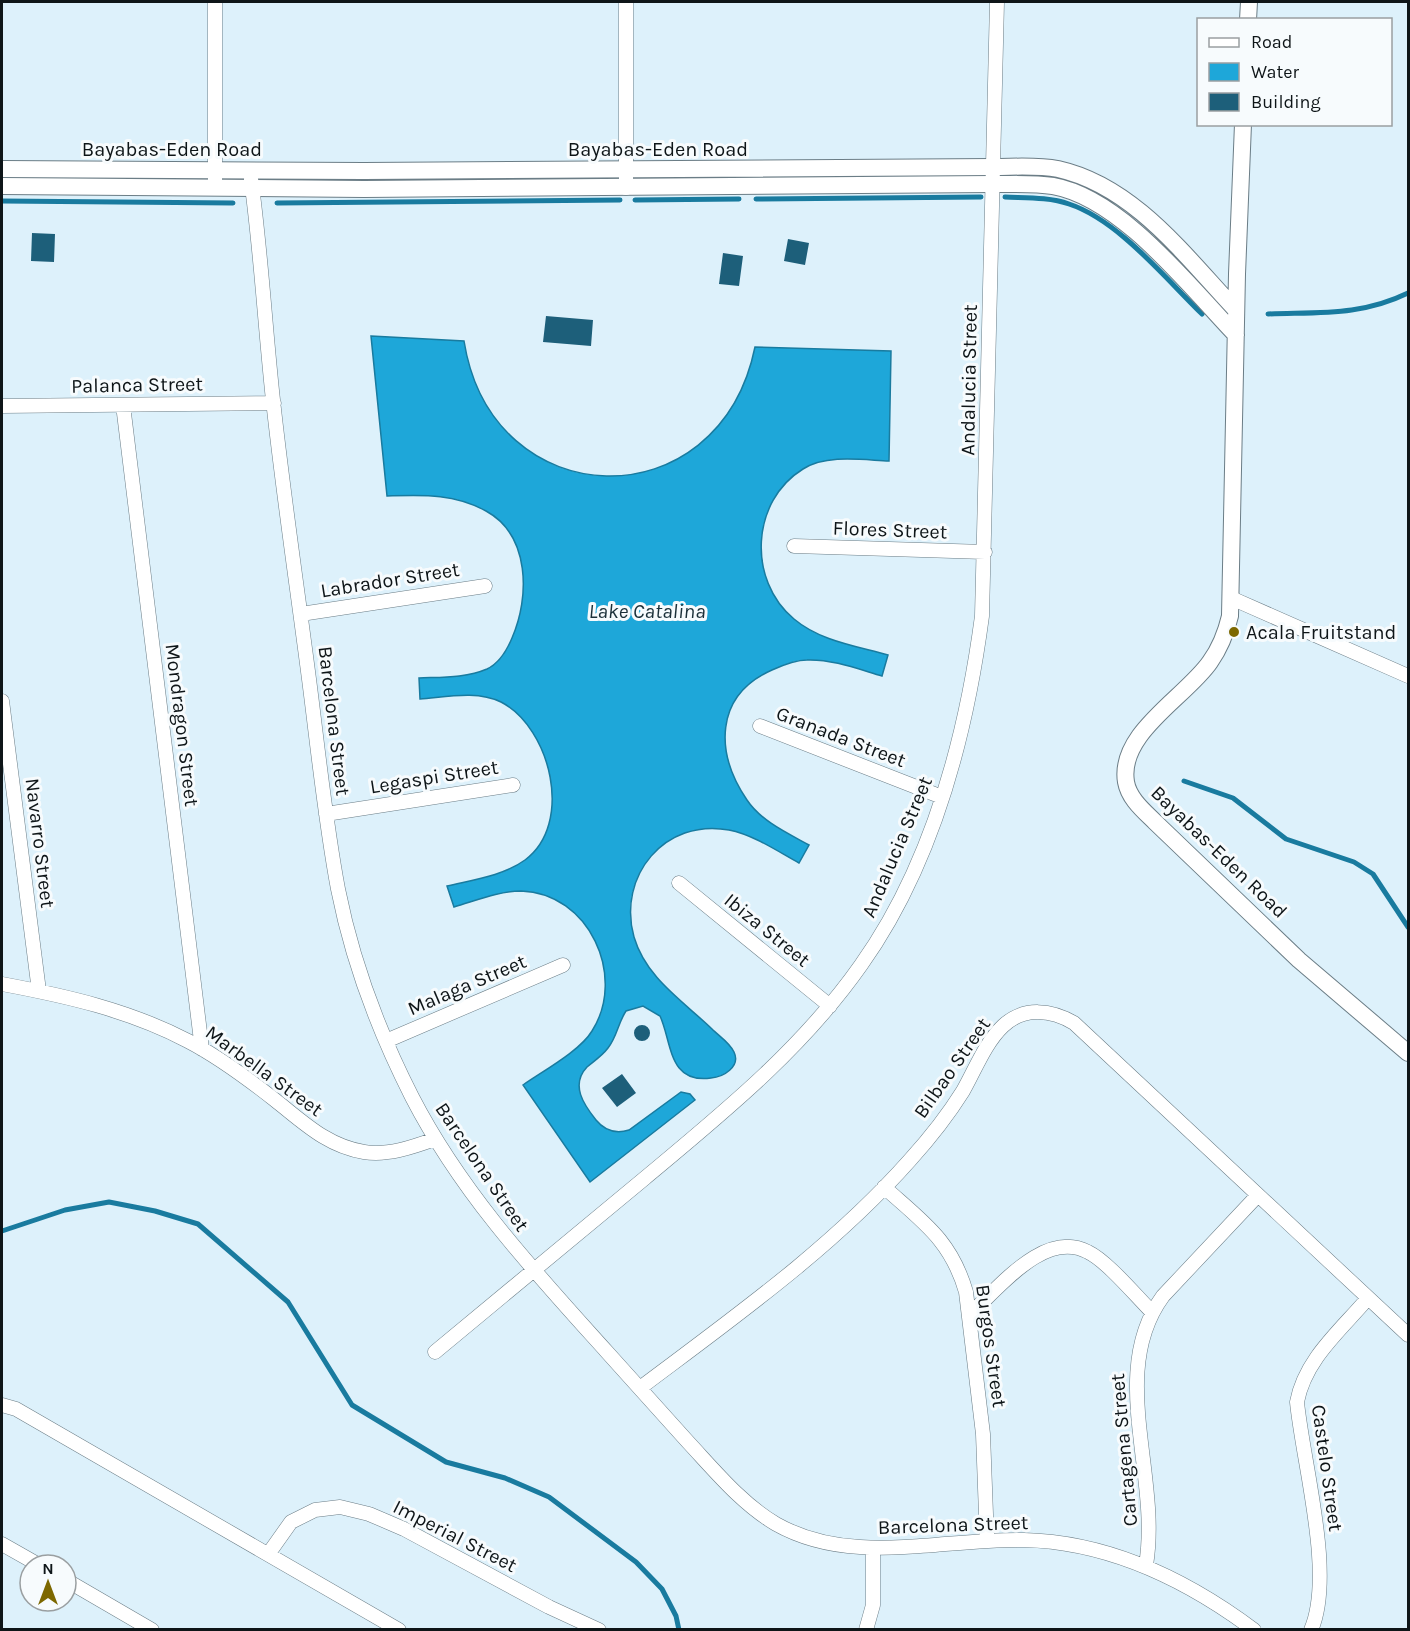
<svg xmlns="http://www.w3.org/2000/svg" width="1410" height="1631" font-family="Karla,sans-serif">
<rect width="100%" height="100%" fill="#ddf1fb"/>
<path fill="#1ea7d9" stroke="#197b9f" stroke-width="1.5" d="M371 336 464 341C492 517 719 523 755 347L891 351 889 461C863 460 827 454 803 469 751 501 747 580 794 619 820 641 856 646 888 655L882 676C858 669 832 659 807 660 795 660 783 665 772 670 714 696 715 753 747 800 761 821 787 833 809 845L799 863C777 851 754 835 729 830 665 818 617 876 634 937 646 978 683 1001 712 1029 719 1036 730 1043 734 1052 741 1067 723 1077 711 1078 668 1084 672 1042 660 1016L643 1006 626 1011C618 1023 617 1037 608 1048 602 1056 594 1061 587 1067 570 1085 584 1105 596 1120 605 1131 616 1134 629 1130L681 1092 690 1094 695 1100 590 1182 523 1085C543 1071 580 1051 592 1031 627 976 589 893 521 891 499 891 475 901 454 907L447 886C472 880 503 876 525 860 574 824 551 728 501 702 477 690 446 697 420 699L419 678C441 677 466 678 487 669 500 663 507 650 512 638 530 597 530 535 486 511 454 493 422 495 387 496Z"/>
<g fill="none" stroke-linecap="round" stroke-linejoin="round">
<path stroke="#197b9f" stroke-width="5" d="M1005 197C1025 198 1049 197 1069 204 1118 220 1165 278 1202 314
M756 199 981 197
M635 200 739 199
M2 201 233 203
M277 203 620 200
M1268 314C1319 312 1361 316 1408 293
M1184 781 1233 798 1286 839 1354 862 1373 874 1408 927
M2 1231 65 1210 109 1202 155 1211 198 1224 288 1302 352 1405 446 1462 505 1478 549 1497 636 1562 662 1589 676 1616 679 1630"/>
</g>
<path fill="#1d5f7a" d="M32 233 55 234 54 262 31 261Z
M788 239 809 243 805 265 784 261Z
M723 253 743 256 739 286 719 284Z
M546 316 593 320 591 346 543 342Z
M634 1033a8 8 0 1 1 16 0a8 8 0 1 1-16 0Z
M622 1074 636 1093 617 1107 602 1088Z"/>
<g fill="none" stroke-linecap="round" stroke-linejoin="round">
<g stroke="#6b7d86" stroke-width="15">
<path id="minor" d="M215 2V188
M626 2V188
M251 179C261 252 265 326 273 400 283 493 297 586 309 679 318 749 325 820 338 889 352 960 379 1032 412 1097 462 1194 535 1272 607 1352 634 1382 661 1412 688 1442 715 1471 742 1504 776 1524 852 1567 942 1538 1024 1540 1109 1542 1187 1580 1254 1630
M123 405 202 1049
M2 406 274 403
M794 546 985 552
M1231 598 1408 676
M301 614 485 586
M2 701 39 991
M760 726 942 797
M326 814 513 785
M679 883 830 1006
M2 984C66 996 129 1010 188 1041 219 1057 247 1078 275 1100 303 1122 327 1146 364 1152 387 1156 413 1147 435 1139
M386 1041 563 965
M884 1187C923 1222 951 1240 966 1292L983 1434 987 1541
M971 1313C1000 1287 1045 1229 1088 1252 1107 1261 1136 1296 1152 1312
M435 1352C505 1294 575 1236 645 1178 723 1113 802 1049 861 965 933 864 966 737 982 616L997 2
M640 1388C733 1318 832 1248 910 1160 929 1139 948 1115 963 1091 975 1070 985 1043 1003 1026 1024 1006 1052 1010 1074 1023L1408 1335
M2 1405 16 1409 399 1630
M2 1544 39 1565
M269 1553 291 1522 315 1510 340 1507 369 1514 404 1529 549 1607 599 1630
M1146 1565C1161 1476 1107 1372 1163 1296L1258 1195
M66 1580 152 1630
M866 1630 873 1605V1548
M1311 1630C1335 1575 1303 1464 1297 1402 1305 1359 1341 1330 1368 1298"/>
</g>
<g stroke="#6b7d86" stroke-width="18">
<path id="tertiary" d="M1248 20 1249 2
M1243 124 1237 274 1230 616C1226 633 1220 648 1210 662 1186 697 1118 733 1126 782 1129 799 1144 811 1155 822L1299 960 1408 1053
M2 169 364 171 993 167C1015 167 1037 165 1058 169 1134 186 1185 256 1236 310
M2 186 364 189 993 184C1013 184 1034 183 1053 186 1121 198 1189 286 1236 335"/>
</g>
<use href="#minor" stroke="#fff" stroke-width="14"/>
<use href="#tertiary" stroke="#fff" stroke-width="16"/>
</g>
<circle fill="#7d6800" stroke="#f7fbfd" stroke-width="2" cx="1234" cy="632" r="6"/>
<g text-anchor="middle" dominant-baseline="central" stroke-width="6" stroke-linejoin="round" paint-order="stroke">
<g font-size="20" fill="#0e1518" stroke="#f7fbfd">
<text x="172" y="149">Bayabas-Eden Road</text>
<text x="658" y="149">Bayabas-Eden Road</text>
<text transform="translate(969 380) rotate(-89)">Andalucia Street</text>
<text transform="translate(137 385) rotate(-1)">Palanca Street</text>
<text transform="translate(890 530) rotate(2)">Flores Street</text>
<text transform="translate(390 580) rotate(-9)">Labrador Street</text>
<text transform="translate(334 721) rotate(83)">Barcelona Street</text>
<text transform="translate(182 725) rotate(83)">Mondragon Street</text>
<text transform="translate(841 737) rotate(21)">Granada Street</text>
<text transform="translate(434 777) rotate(-9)">Legaspi Street</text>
<text transform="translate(40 843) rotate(83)">Navarro Street</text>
<text transform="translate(897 847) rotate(-67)">Andalucia Street</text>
<text transform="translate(1219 852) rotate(44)">Bayabas-Eden Road</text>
<text transform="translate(767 930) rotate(39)">Ibiza Street</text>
<text transform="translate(467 985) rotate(-23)">Malaga Street</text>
<text transform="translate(952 1068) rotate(-55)">Bilbao Street</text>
<text transform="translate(264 1071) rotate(36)">Marbella Street</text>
<text transform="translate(482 1167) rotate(56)">Barcelona Street</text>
<text transform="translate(991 1346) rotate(82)">Burgos Street</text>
<text transform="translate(1124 1450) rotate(-95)">Cartagena Street</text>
<text transform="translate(1327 1468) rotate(82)">Castelo Street</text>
<text transform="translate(953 1525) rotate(-2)">Barcelona Street</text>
<text transform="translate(455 1536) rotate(27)">Imperial Street</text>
</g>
<g font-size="20" fill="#0e1518" stroke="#f7fbfd" text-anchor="start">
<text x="1246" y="632">Acala Fruitstand</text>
</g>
<g font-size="21" font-style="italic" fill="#1b3039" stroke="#f7fbfd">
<text x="647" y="611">Lake Catalina</text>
</g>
</g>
<rect width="1410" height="1631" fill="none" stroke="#0e1518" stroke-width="6"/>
<rect x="1197" y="18" width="195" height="108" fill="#f7fbfd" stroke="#9a9fa1" stroke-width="1.5"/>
<rect x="1209" y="38" width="30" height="9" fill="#ffffff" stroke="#9a9fa1" stroke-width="1.5"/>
<text x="1251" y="48" font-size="18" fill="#0e1518">Road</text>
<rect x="1209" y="63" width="30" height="18" fill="#1ea7d9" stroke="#9a9fa1" stroke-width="1.5"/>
<text x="1251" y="78" font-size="18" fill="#0e1518">Water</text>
<rect x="1209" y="93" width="30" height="18" fill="#1d5f7a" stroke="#9a9fa1" stroke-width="1.5"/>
<text x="1251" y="108" font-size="18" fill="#0e1518">Building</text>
<g transform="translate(48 1583)"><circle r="28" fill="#f7fbfd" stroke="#9a9fa1" stroke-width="1.5"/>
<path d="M0-4.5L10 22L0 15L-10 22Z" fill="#7d6800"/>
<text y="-9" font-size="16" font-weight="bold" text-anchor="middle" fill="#0e1518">N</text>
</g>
</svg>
